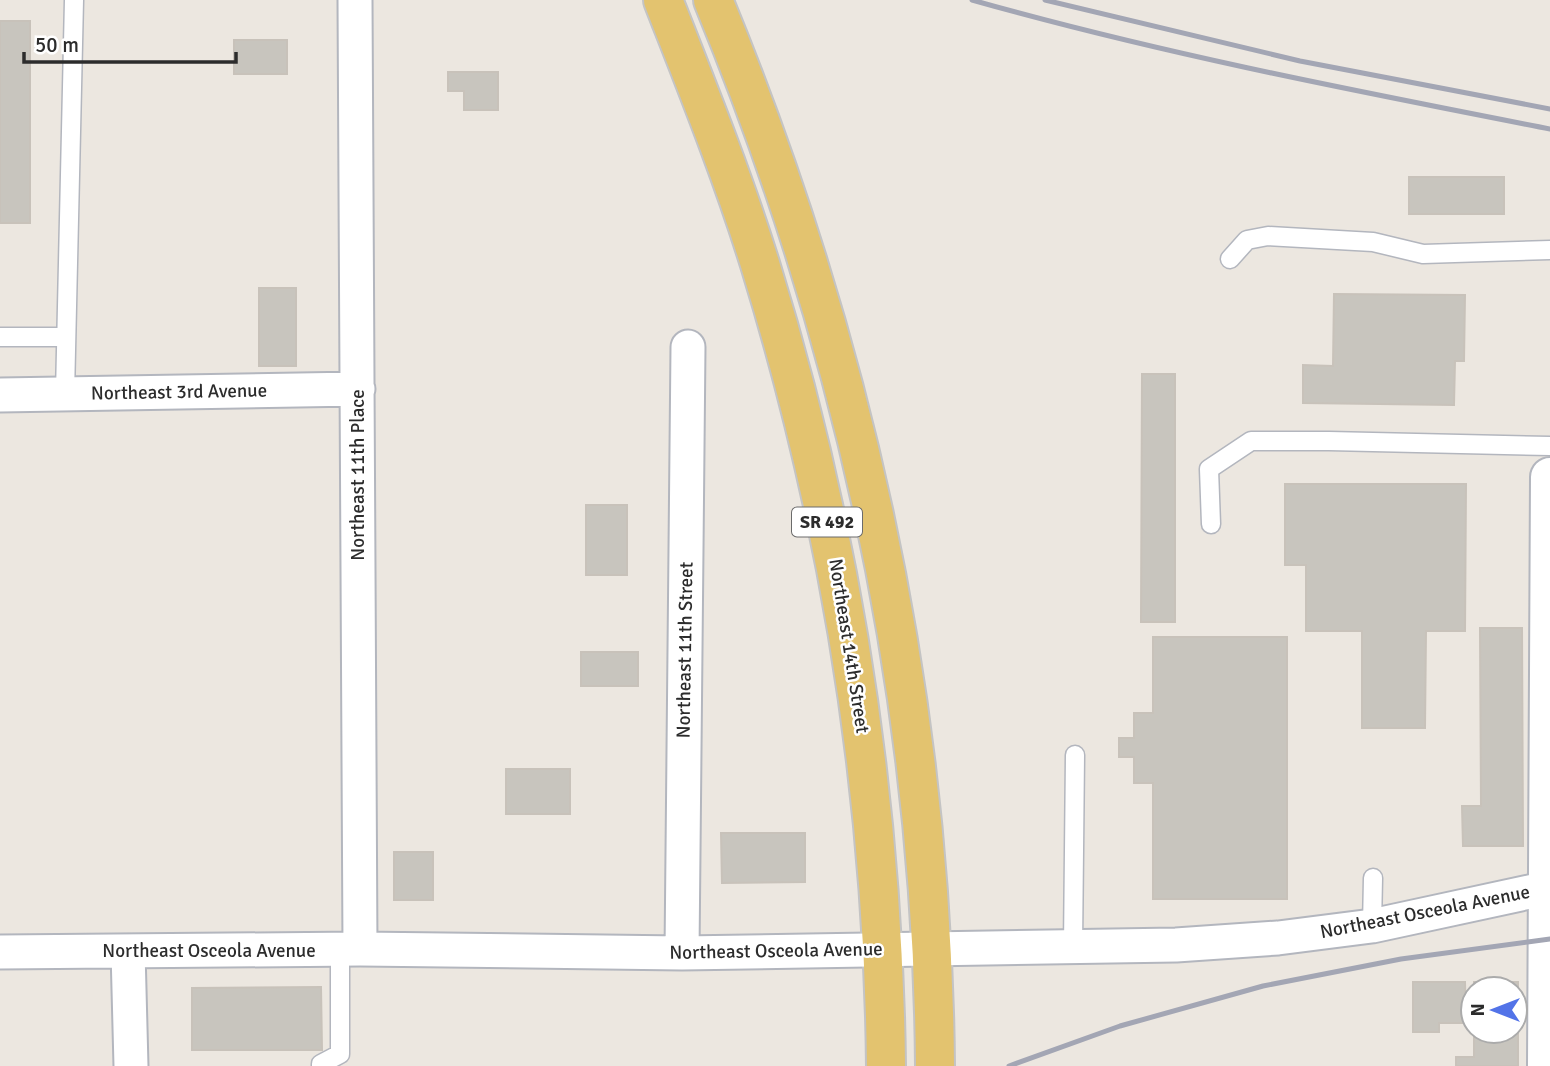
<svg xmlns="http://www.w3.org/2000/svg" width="1550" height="1066" font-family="Signika,sans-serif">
<rect width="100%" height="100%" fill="#ece7e0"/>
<path fill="#c8c5be" stroke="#c8c2ba" stroke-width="2" d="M0 21H30V223H0Z
M234 40H287V74H234Z
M448 72H498V110H464V91H448Z
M1409 177H1504V214H1409Z
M259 288H296V366H259Z
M1334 294 1465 295 1464 361H1455L1454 405 1303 403V365L1333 366Z
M1142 374H1175V622H1141Z
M1285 484H1466L1465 631H1426L1425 728H1362V631H1306V565H1285Z
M586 505H627V575H586Z
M1480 628H1522L1523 846H1463L1462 806H1481Z
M1153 637H1287V899H1153V783H1134V757H1119V738H1134V713H1153Z
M581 652H638V686H581Z
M506 769H570V814H506Z
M721 833H805V882L722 883Z
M394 852H433V900H394Z
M1413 982H1465L1466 1023H1439V1032H1413Z
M1474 982H1518V1066H1456V1057H1474V1031H1515V989H1474Z
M321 987 322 1050H192V988Z"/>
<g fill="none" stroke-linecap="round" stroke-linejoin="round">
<g stroke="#b3b6be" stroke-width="21">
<path id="lane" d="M1230 259 1247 240 1268 236 1373 242 1423 254 1550 250
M0 337H66
M65 394 74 0
M1211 524 1209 469 1251 441H1329L1550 446
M1372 926 1373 878
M1073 947 1075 755
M321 1066V1064L340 1054V949"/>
</g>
<g stroke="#b3b6be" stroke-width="37">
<path id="street" d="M355 0 360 949
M0 395 358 389
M128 951 131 1066
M0 952 360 949 682 953 1176 945 1278 938 1372 926 1548 888
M682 953 688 347"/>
</g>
<g stroke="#b3b6be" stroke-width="42">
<path id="secondary" d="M1547 1066 1550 477"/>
</g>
<g stroke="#c4c4c4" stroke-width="42">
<path id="primary" d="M663 0C697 87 732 174 760 264 840 524 883 794 886 1066
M713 0C854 342 932 695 935 1066"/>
</g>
<use href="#lane" stroke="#fff" stroke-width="18"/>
<use href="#street" stroke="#fff" stroke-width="33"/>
<use href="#secondary" stroke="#fff" stroke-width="38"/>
<use href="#primary" stroke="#e3c36f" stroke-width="38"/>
<path stroke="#a3a6b4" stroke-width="5" d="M972 0C1163 54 1356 91 1550 129
M1045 0 1300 61 1550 109
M1009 1066 1120 1026 1263 986 1401 959 1550 939"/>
</g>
<g text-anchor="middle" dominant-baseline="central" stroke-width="5" stroke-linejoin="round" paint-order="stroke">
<rect fill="#fff" stroke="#6b6b6b" stroke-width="2" x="792" y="507.5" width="70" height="29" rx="5"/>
<g font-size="18" font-weight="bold" fill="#2c2c2c">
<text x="827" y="522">SR 492</text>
</g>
<g font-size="19" fill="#2c2c2c" stroke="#fff">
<text transform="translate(179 392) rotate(-1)">Northeast 3rd Avenue</text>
<text transform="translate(358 475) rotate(-90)">Northeast 11th Place</text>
<text transform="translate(849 646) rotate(81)">Northeast 14th Street</text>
<text transform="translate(685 650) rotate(-89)">Northeast 11th Street</text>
<text transform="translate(1425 912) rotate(-11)">Northeast Osceola Avenue</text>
<text x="209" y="951">Northeast Osceola Avenue</text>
<text transform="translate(776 951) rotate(-1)">Northeast Osceola Avenue</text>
</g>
</g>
<g transform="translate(1494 1010) rotate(270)"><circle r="33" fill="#ffffff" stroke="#ababab" stroke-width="2"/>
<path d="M0-5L12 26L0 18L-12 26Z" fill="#5273e8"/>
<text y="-10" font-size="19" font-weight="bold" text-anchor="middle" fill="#2c2c2c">N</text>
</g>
<path d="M24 52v10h212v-10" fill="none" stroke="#2c2c2c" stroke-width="3.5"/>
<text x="35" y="52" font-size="21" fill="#2c2c2c" stroke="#ffffff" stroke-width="5" paint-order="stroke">50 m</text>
</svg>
